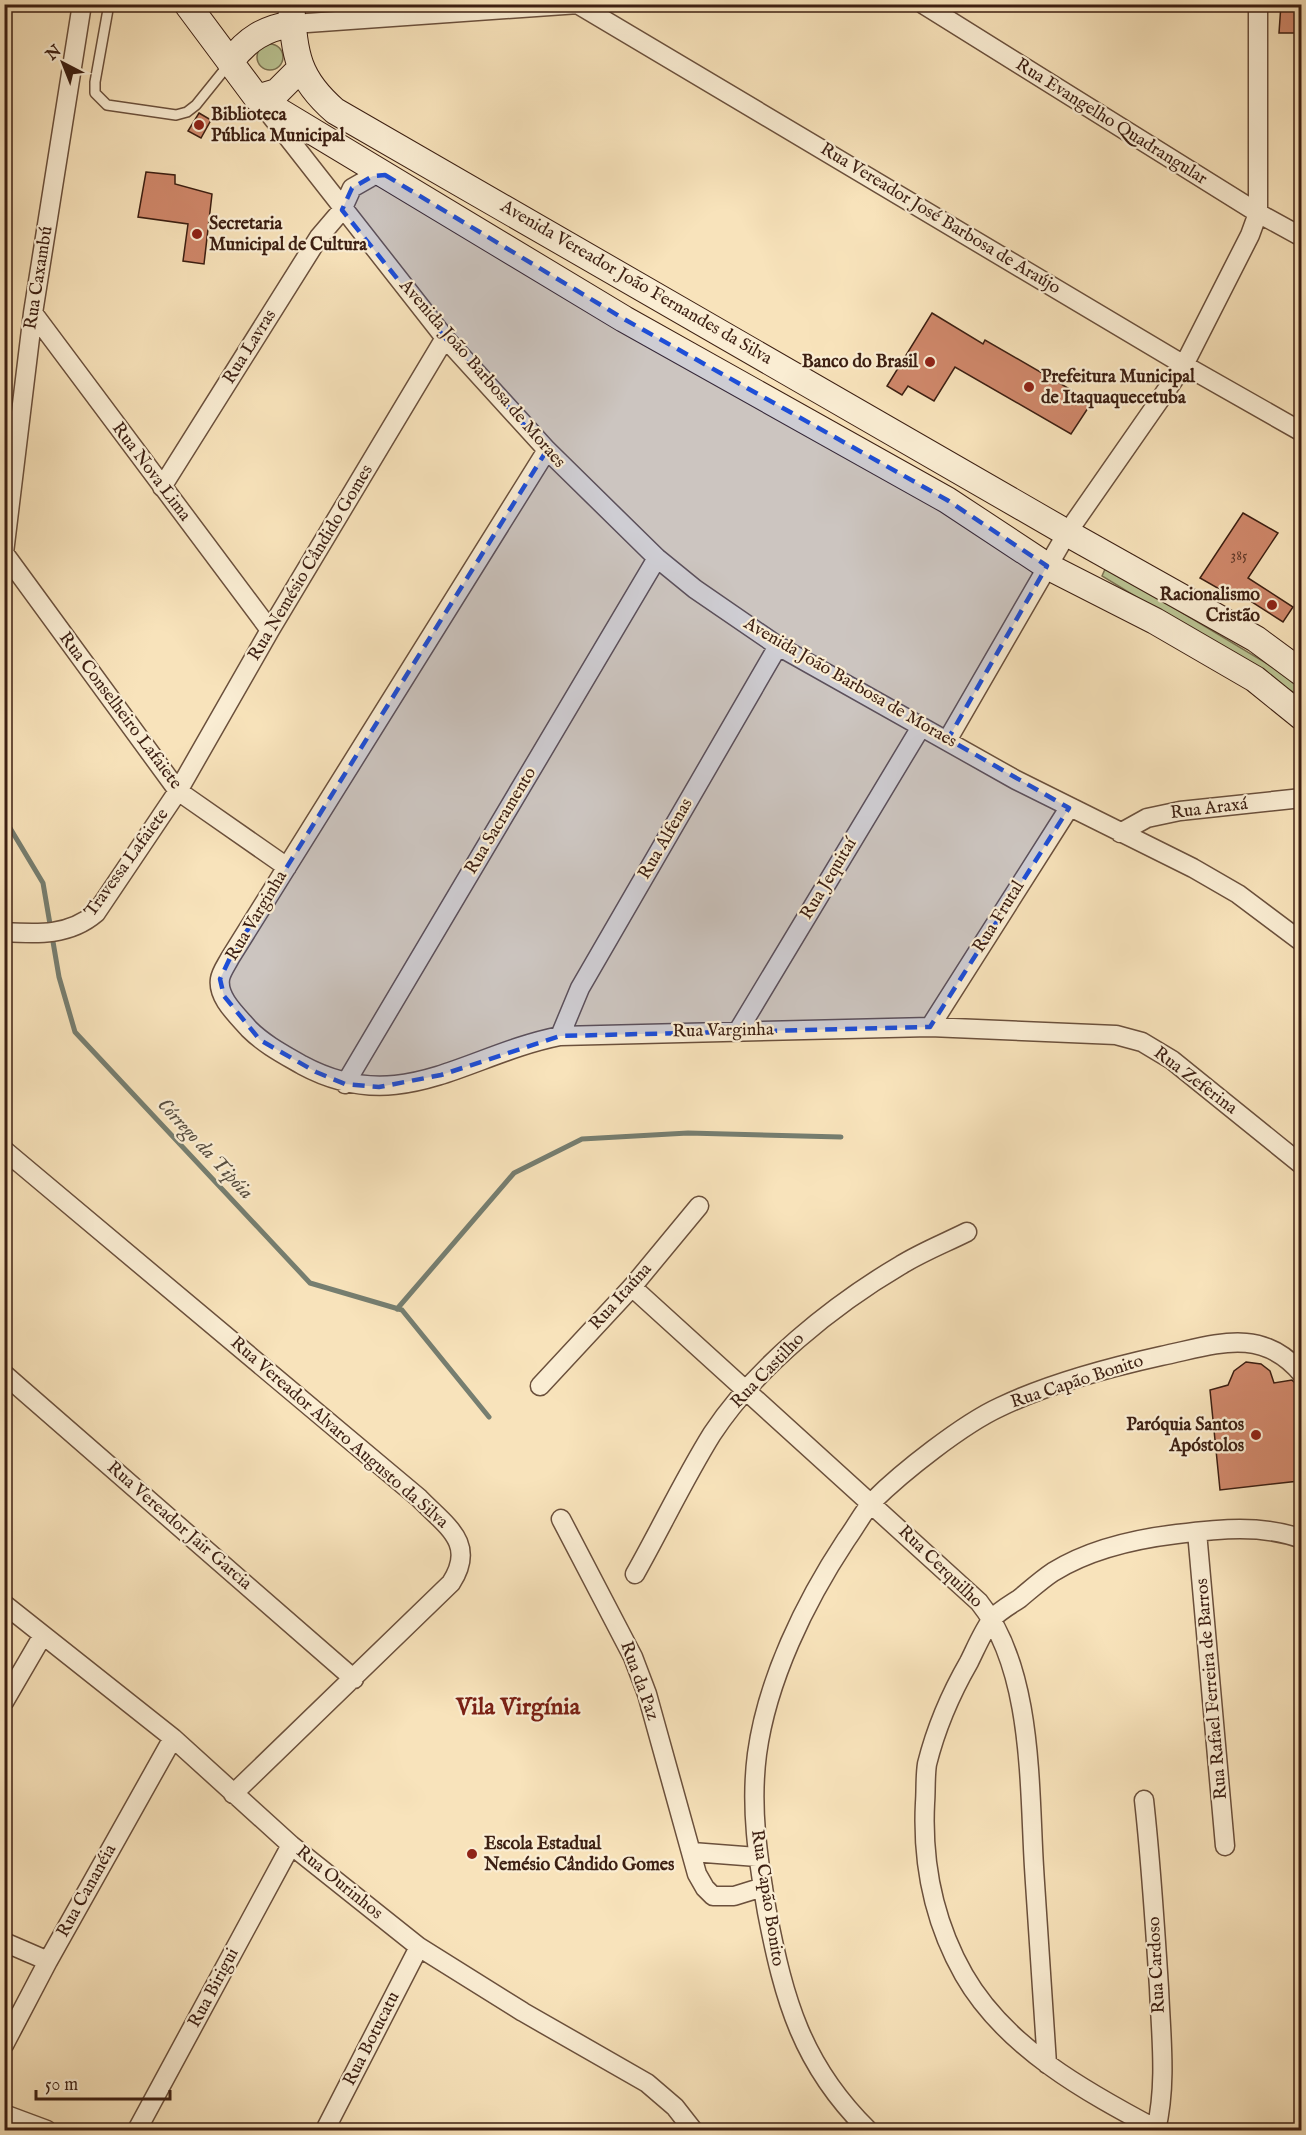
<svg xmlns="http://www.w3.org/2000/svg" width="1306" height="2135" font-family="'IM FELL English',serif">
<rect width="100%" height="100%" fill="#f8e3bb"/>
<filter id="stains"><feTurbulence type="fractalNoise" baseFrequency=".00333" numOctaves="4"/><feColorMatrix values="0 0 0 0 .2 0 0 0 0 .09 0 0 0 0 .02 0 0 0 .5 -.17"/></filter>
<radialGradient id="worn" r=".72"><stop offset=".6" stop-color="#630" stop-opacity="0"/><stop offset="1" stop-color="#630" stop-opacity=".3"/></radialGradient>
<path fill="#bac493" stroke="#7b7252" stroke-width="1.5" d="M257 57a13 13 0 1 1 26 0a13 13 0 1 1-26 0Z
M1106 567 1301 684V697L1102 576Z"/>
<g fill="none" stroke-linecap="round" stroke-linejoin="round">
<path stroke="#767e70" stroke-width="5" d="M4 818 43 883 59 977 75 1032 310 1283 402 1310 489 1417
M397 1309 514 1173 582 1139 688 1133 841 1137"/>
</g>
<path fill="#d0886b" stroke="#3c1f12" stroke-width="1.5" d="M1281 4H1302V33H1279Z
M199 113 211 120 201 138 188 131Z
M146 172 175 175V184L212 194 204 264 183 261 188 224 138 217Z
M932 313 983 344 985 340 1092 402 1071 434 955 367 934 401 908 386 902 395 887 386Z
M1243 513 1278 533 1248 578 1293 607 1283 622 1238 593 1235 598 1200 578Z
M1246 1362 1261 1364 1270 1371 1274 1383 1292 1380 1295 1383 1299 1481 1220 1490 1210 1390 1228 1385 1234 1371Z"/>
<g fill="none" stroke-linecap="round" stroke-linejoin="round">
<g stroke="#6b503c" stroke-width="12">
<path id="lane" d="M109 4 95 82V93L107 105 176 115 187 112 196 105 229 64"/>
</g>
<g stroke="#6b503c" stroke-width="21">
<path id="street" d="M82 4 33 313 4 553 178 791 287 867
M923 4 1258 213 1302 237
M579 5 1184 365 1302 432
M293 24 579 4
M264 107 445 338 547 450 657 558 695 589 778 646 1016 780 1193 868 1238 894 1302 942
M33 313 270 630
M547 450 230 958C227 964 221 972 220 979 217 998 238 1016 249 1029 264 1044 283 1054 302 1065 400 1118 465 1055 560 1036L930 1027 1116 1035 1142 1042 1172 1060 1302 1165
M162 487 319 237 342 210 352 188 373 176 385 175
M948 739 1067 533 1184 365 1250 235 1258 213V4
M1120 833 1147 818 1180 811 1302 798
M4 932C38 934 69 936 96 913L178 791 270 630 445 338
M930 1027 1069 808
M738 1031 921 727
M560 1036 580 988 778 646
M345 1084 657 558
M4 1150 419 1498C446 1526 477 1543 451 1583L233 1794
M632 1287 979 1602C1033 1669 1029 1785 1034 1867 1038 1933 1043 1999 1047 2064
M4 1374 354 1679
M540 1386 632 1287 699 1206
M561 1519 633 1657 647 1694 697 1874 705 1888 713 1896H734L763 1887
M1197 1532 1225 1846
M635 1574C661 1528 684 1479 712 1434 756 1367 833 1305 901 1265 922 1252 945 1243 967 1232
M4 1604 173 1738 291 1845 419 1947 523 2012 647 2083 675 2107 693 2130
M4 1702 43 1635
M1144 1800C1151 1862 1155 1925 1159 1988 1161 2036 1167 2084 1156 2130
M692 1852 757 1857
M4 1942 48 1961
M4 2045 48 1961 173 1738
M4 2114 47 2130
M137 2130 291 1845
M325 2130 419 1947
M868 2130C802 2065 784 2000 767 1912 758 1859 750 1808 757 1754 767 1680 805 1602 846 1540 855 1528 863 1512 873 1501 902 1472 963 1424 1000 1407 1050 1383 1107 1368 1161 1356 1215 1345 1261 1325 1302 1374
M1158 2130C1086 2092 1006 2048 964 1975 934 1922 922 1864 925 1803 926 1791 925 1777 927 1764 936 1728 950 1695 969 1662 976 1648 983 1631 992 1619 999 1611 1010 1605 1019 1599 1030 1590 1041 1580 1053 1572 1090 1549 1135 1539 1177 1534 1218 1529 1262 1524 1302 1539"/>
</g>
<g stroke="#3c1f12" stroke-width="28">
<path id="secondary" d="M187 4 257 98 624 319 947 500 1047 566 1155 621 1255 679 1302 717
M291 4C295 54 296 77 335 111L1067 533 1256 639 1302 673
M230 62C247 39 265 28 293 24
M257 98 277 92 300 69"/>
</g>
<use href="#lane" stroke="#faedd3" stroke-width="9"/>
<use href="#street" stroke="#faedd3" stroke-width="18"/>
<use href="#secondary" stroke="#faedd3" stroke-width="26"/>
</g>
<path fill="#1d4ed8" fill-opacity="0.2" stroke="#1d4ed8" stroke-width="4.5" stroke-dasharray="12 8" stroke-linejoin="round" d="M385 175 624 319 947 500 1047 566 948 739 1069 808 930 1027 560 1036 441 1075 379 1087 345 1084 316 1072 260 1040 224 996 220 979 230 958 547 450 445 338 342 210 352 188 373 176Z"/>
<g fill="#8f2418" stroke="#faedd3" stroke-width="2">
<circle cx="199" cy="125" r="6"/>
<circle cx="197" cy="234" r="6"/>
<circle cx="930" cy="362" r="6"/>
<circle cx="1029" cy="387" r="6"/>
<circle cx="1272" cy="605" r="6"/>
<circle cx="1256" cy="1435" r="6"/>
<circle cx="472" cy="1854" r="6"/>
</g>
<g text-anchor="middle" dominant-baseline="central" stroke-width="4.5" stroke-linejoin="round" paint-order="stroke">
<g font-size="15" fill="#613928">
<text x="1239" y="555">385</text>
</g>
<g font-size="18" font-weight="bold" fill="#3c1f12" stroke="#faedd3" text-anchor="start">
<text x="211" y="115">Biblioteca<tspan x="211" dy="21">Pública Municipal</tspan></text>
<text x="209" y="224">Secretaria<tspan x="209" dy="21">Municipal de Cultura</tspan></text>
<text x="918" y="362" text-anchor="end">Banco do Brasil</text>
<text x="1041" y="377">Prefeitura Municipal<tspan x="1041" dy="21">de Itaquaquecetuba</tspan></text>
<text x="1260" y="595" text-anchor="end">Racionalismo<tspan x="1260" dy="21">Cristão</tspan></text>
<text x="1244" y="1425" text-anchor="end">Paróquia Santos<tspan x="1244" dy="21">Apóstolos</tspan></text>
<text x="484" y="1844">Escola Estadual<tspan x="484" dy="21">Nemésio Cândido Gomes</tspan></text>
</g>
<g font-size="18" fill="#3c1f12" stroke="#faedd3">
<text transform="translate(1111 122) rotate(32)">Rua Evangelho Quadrangular</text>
<text transform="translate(940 219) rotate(31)">Rua Vereador José Barbosa de Araújo</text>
<text transform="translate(39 278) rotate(-81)">Rua Caxambú</text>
<text transform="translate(636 283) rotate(30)">Avenida Vereador João Fernandes da Silva</text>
<text transform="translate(250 347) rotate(-58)">Rua Lavras</text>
<text transform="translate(482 374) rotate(49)">Avenida João Barbosa de Moraes</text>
<text transform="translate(151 472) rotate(53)">Rua Nova Lima</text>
<text transform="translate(311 563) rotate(-59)">Rua Nemésio Cândido Gomes</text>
<text transform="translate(850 683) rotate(30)">Avenida João Barbosa de Moraes</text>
<text transform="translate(120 711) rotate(53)">Rua Conselheiro Lafaiete</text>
<text transform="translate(1209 809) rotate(-7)">Rua Araxá</text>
<text transform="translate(501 821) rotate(-59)">Rua Sacramento</text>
<text transform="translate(666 839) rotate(-60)">Rua Alfenas</text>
<text transform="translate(127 863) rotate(-54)">Travessa Lafaiete</text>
<text transform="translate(829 879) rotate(-59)">Rua Jequitaí</text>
<text transform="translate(257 916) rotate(-59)">Rua Varginha</text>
<text transform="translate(999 917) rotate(-58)">Rua Frutal</text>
<text transform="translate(723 1031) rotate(-1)">Rua Varginha</text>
<text transform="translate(1195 1081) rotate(37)">Rua Zeferina</text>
<text transform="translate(621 1297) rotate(-48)">Rua Itaúna</text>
<text transform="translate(768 1371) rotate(-46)">Rua Castilho</text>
<text transform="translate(1077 1382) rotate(-18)">Rua Capão Bonito</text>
<text transform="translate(339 1433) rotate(41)">Rua Vereador Alvaro Augusto da Silva</text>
<text transform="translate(179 1526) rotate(41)">Rua Vereador Jair Garcia</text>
<text transform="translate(940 1567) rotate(44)">Rua Cerquilho</text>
<text transform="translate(639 1681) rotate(70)">Rua da Paz</text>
<text transform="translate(1212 1689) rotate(-95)">Rua Rafael Ferreira de Barros</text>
<text transform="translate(339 1883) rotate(39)">Rua Ourinhos</text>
<text transform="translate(87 1891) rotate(-61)">Rua Cananéia</text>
<text transform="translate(767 1898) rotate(81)">Rua Capão Bonito</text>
<text transform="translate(1157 1965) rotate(-93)">Rua Cardoso</text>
<text transform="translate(214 1988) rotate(-62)">Rua Birigui</text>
<text transform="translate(372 2039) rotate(-63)">Rua Botucatu</text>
</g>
<g font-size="20" font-style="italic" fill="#594f41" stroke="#faedd3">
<text transform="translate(205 1149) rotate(47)">Córrego da Tipóia</text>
</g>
<g font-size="24" font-weight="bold" fill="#7a1f14" stroke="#faedd3">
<text x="518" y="1707">Vila Virgínia</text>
</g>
</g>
<rect width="1306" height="2135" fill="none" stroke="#f8e3bb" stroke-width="24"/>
<rect x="6" y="6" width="1294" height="2123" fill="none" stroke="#3c1f12" stroke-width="3"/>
<rect x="12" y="12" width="1282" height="2111" fill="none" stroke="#3c1f12" stroke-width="1.5"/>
<g transform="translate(63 63) rotate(318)" stroke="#faedd3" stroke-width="4.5" paint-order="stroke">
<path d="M0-4.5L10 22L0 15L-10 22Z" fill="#3c1f12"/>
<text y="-9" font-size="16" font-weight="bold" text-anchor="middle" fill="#3c1f12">N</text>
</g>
<path d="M36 2090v9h134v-9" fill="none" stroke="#3c1f12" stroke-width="3"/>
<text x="45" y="2090" font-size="18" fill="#3c1f12" stroke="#faedd3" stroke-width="4.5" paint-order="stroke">50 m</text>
<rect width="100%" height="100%" filter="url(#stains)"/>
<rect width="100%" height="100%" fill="url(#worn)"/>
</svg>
